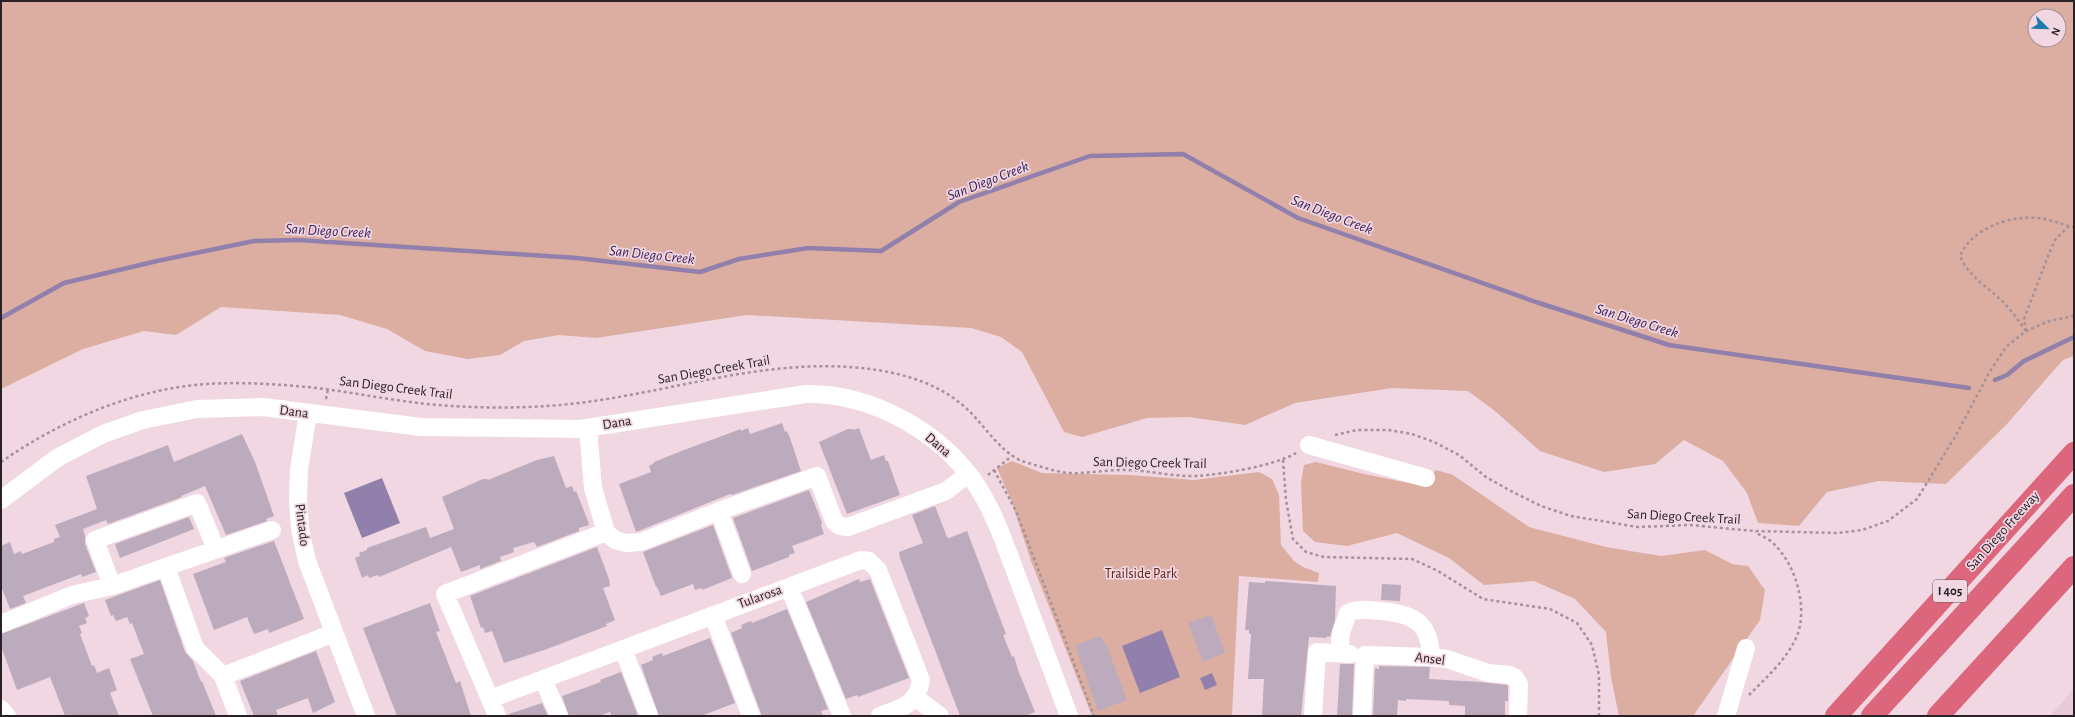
<svg xmlns="http://www.w3.org/2000/svg" width="2075" height="717" font-family="'Alegreya Sans',sans-serif">
<rect width="100%" height="100%" fill="#f0d7e2"/>
<path fill="#e8c9d7" d="M2074 689V716H2050Z"/>
<path fill="#dcaea2" fill-rule="evenodd" d="M1 1H2074V356L2063 360 2006 425 1946 484 1879 481 1827 492 1799 526 1758 523 1747 493 1723 461 1684 440 1655 464 1604 472 1540 451 1495 411 1468 391 1392 388 1295 403 1245 425 1189 417 1147 418 1082 437 1064 432 1022 352 1001 337 971 328 747 315 596 338 559 335 524 341 500 355 468 359 425 351 387 329 340 315 221 307 176 335 144 331 83 349 1 389ZM2035 16H2059V40H2035Z
M1012 461 1042 473 1130 475 1194 480 1259 472 1272 479 1279 495 1281 545 1294 561 1303 567 1319 573 1318 582 1239 576 1232 716H1092L1031 561 1011 500 997 468Z
M1316 462 1364 474 1423 486 1436 470 1453 475 1529 527 1606 547 1661 556 1705 550 1732 564 1748 566 1765 590 1760 620 1693 716H1619L1611 677 1606 632 1575 599 1534 581 1484 585 1449 558 1397 533 1347 546 1315 542 1303 531 1301 483 1304 465Z"/>
<path fill="#917fac" d="M382 478 400 523 362 538 344 493Z
M1162 630 1180 677 1140 693 1122 646Z
M1212 673 1217 685 1205 690 1200 678Z"/>
<g fill="none" stroke-linecap="round" stroke-linejoin="round">
<path stroke="#917fac" stroke-width="4.5" d="M1 318 64 283 157 261 254 241 298 240 577 258 700 272 739 259 808 248 881 251 959 202 1090 156 1183 154 1298 218 1536 302 1669 345 1969 388
M1995 380 2007 375 2024 361 2074 337"/>
</g>
<path fill="#bcabbc" d="M782 423 785 432 787 431 790 438 801 471 732 495 730 494 636 532 619 484 651 472 649 466 654 463V462L684 450 741 429V431L748 428 750 434Z
M859 428 871 460 884 455 886 461H888L900 495 847 514 819 442 848 429H853V430Z
M242 434 255 462 274 516 266 519 267 521 226 535 205 486 181 496 182 497 108 524 106 520 83 529 85 536V544L96 572 82 577 81 574 23 596 26 603 10 609 1 586V546L10 542 14 554 21 551 22 554 54 542V539L60 537 55 525 97 509 86 476 168 445 174 462Z
M554 456 566 488 572 486 574 492 576 491 588 521 589 525 579 528V531L537 547 534 542 513 548 514 552 500 557 501 561 480 569V565L461 572 451 547 379 577 378 575 369 578 368 575 362 578 355 558 360 556 359 553 367 550V548L426 527 430 538 454 529 442 497 483 479H487L488 480 537 460Z
M809 490 820 517 822 524 821 525 824 534 792 546 795 553 789 555V557L752 571 733 518Z
M935 506 947 537 949 538 967 531 1006 634 1003 635 1012 657 1014 656 1018 670 1035 712 1025 716H960L900 558 899 552 923 543 912 515Z
M189 517 194 529 120 558 115 544Z
M713 525 732 578 702 590 701 588 695 590 693 584 661 596 657 587H656L643 552Z
M274 541 304 619 269 633 268 629 254 634 247 617 214 630 193 574 226 562 224 558Z
M597 547 609 579 610 586 603 588 615 620 606 624 607 626 547 649 504 663 492 631 485 633 483 627 481 628 470 596Z
M859 579 860 582 870 579 909 678 858 697 857 695 846 699 806 602Z
M160 580 185 652 193 661 201 682 202 681 216 716H153L130 659 144 654 132 623 130 624 127 617 116 621 113 615 111 616 105 600Z
M1265 581 1336 586 1335 620 1330 637 1327 636V638L1309 637 1301 716H1262L1264 679H1248L1251 634H1249V630H1245L1249 582 1265 583Z
M1382 584 1401 585 1400 601 1381 600Z
M84 603 89 616 85 618 87 623 79 626 82 633 80 634 92 666 94 665 97 673 109 668 117 690 110 693 119 716H65L50 677 17 690 1 646V634Z
M430 603 440 631 436 632 456 683 460 681 471 716H397L363 628Z
M787 609 828 709 821 711 823 716H762L731 633 742 628 741 625 751 621 752 623Z
M1211 615 1225 653 1203 662 1188 623Z
M1101 636 1104 644H1106L1127 700 1098 711 1075 645Z
M710 638 735 703 701 716H659L641 665 653 660 652 657 662 653 663 656Z
M316 651 335 702 313 713 308 698 276 710 278 716H254L240 681Z
M1340 664H1354L1352 716H1337Z
M1379 666 1430 667 1429 679 1481 682 1507 685 1508 687V701H1505V716H1465V706L1449 705V701L1406 699V701L1398 700 1397 716H1373L1375 668 1379 669Z
M621 672 638 716H612L610 712 599 716H569L562 696 601 682 600 680Z
M542 703 548 716H509V714Z"/>
<g fill="none" stroke-linecap="round" stroke-linejoin="round">
<path stroke="#a4919a" stroke-width="2.5" stroke-dasharray="3 3" stroke-linecap="butt" d="M2026 331C2019 322 2013 312 2005 304 1990 288 1968 277 1960 256 1972 227 2015 213 2044 219 2055 221 2063 225 2074 227
M2026 331 2024 319 2048 256 2055 240 2069 226
M326 399 328 389
M1335 435 1357 430H1388L1412 434 1434 442 1459 455 1486 477 1509 490 1541 506 1571 516 1638 527 1690 525 1754 531 1838 533 1862 530 1888 521 1917 499 1955 437 1989 373 2006 347 2026 331 2049 321 2074 316
M1283 460 1286 500 1293 539 1306 552 1324 557 1412 559 1438 571 1483 599 1550 609 1577 623 1592 645 1599 675V716
M1 462C57 423 126 392 195 385 224 382 254 383 283 385 340 388 395 403 452 406 483 408 515 408 547 406 660 399 769 351 883 371 917 377 950 390 973 415 987 430 999 448 1016 458 1022 462 1029 463 1035 465 1046 468 1057 472 1068 473 1089 474 1109 469 1129 470 1152 471 1175 477 1197 476 1224 474 1273 466 1296 453
M994 470 1016 511 1094 716
M988 475 1012 456
M1749 695C1766 678 1787 659 1797 636 1808 607 1796 566 1775 545 1770 539 1761 536 1755 532"/>
<path stroke="#fff" stroke-width="18" d="M308 414 299 469 298 499 300 529 307 561 366 716
M588 428 593 488 606 532 615 540 626 543 641 542 719 511 742 574
M1309 445 1426 478
M1 500 57 458 103 434 143 420 197 409 263 407 421 427 580 429 806 394C869 393 936 429 973 480 994 510 1005 545 1018 579 1035 625 1052 670 1069 716
M719 511 817 476 834 521 840 526 848 527 946 491 968 474
M166 567 272 530
M112 586 95 540 197 503 216 549
M789 587 842 716
M713 615 751 716
M1 624 72 595 112 586 166 567 195 648 223 676 238 716
M623 649 649 716
M1339 653 1341 633 1348 613C1359 608 1369 610 1381 611 1413 614 1430 622 1431 657
M223 676 334 633
M543 679 559 716
M915 697 940 716
M490 699 445 594 606 532
M1 709 7 716
M497 716 490 699 861 560 869 561 878 570 921 680C917 705 901 708 880 716
M1313 716 1317 652 1350 654
M1362 716 1365 655 1431 657 1447 659 1488 673 1510 675 1515 678 1519 684 1518 716
M1726 716 1746 648"/>
<path stroke="#dc667b" stroke-width="22" d="M1836 716 2074 453
M1872 716 2074 495
M1938 716 2074 567"/>
</g>
<g text-anchor="middle" dominant-baseline="central" stroke-width="3.5" stroke-linejoin="round" paint-order="stroke">
<rect fill="#f0d7e2" stroke="#65585e" stroke-width="1" x="1933" y="580" width="34" height="22" rx="3"/>
<g font-size="13" font-weight="bold" fill="#2a2126">
<text x="1950" y="591">I 405</text>
</g>
<g font-size="14" fill="#2a2126" stroke="#f0d7e2">
<text transform="translate(714 370) rotate(-10)">San Diego Creek Trail</text>
<text transform="translate(396 388) rotate(7)">San Diego Creek Trail</text>
<text transform="translate(294 412) rotate(8)">Dana</text>
<text transform="translate(617 423) rotate(-9)">Dana</text>
<text transform="translate(938 445) rotate(40)">Dana</text>
<text transform="translate(1150 463) rotate(1)">San Diego Creek Trail</text>
<text transform="translate(1684 517) rotate(3)">San Diego Creek Trail</text>
<text transform="translate(302 525) rotate(83)">Pintado</text>
<text transform="translate(2003 531) rotate(-48)">San Diego Freeway</text>
<text transform="translate(760 597) rotate(-20)">Tularosa</text>
<text transform="translate(1430 659) rotate(7)">Ansel</text>
</g>
<g font-size="14" fill="#632113" stroke="#f0d7e2">
<text x="1141" y="574">Trailside Park</text>
</g>
<g font-size="15" font-style="italic" fill="#3d225a" stroke="#f0d7e2">
<text transform="translate(988 181) rotate(-21)">San Diego Creek</text>
<text transform="translate(1332 215) rotate(21)">San Diego Creek</text>
<text transform="translate(328 231) rotate(3)">San Diego Creek</text>
<text transform="translate(652 255) rotate(6)">San Diego Creek</text>
<text transform="translate(1637 321) rotate(17)">San Diego Creek</text>
</g>
</g>
<rect width="2075" height="717" fill="none" stroke="#2a2126" stroke-width="4"/>
<g transform="translate(2047 28) rotate(113)"><circle r="19" fill="#f0d7e2" stroke="#a18e97"/>
<path d="M0-3L7 15L0 10L-7 15Z" fill="#1c7ba8"/>
<text y="-6" font-size="11" font-weight="bold" text-anchor="middle" fill="#2a2126">N</text>
</g>
</svg>
